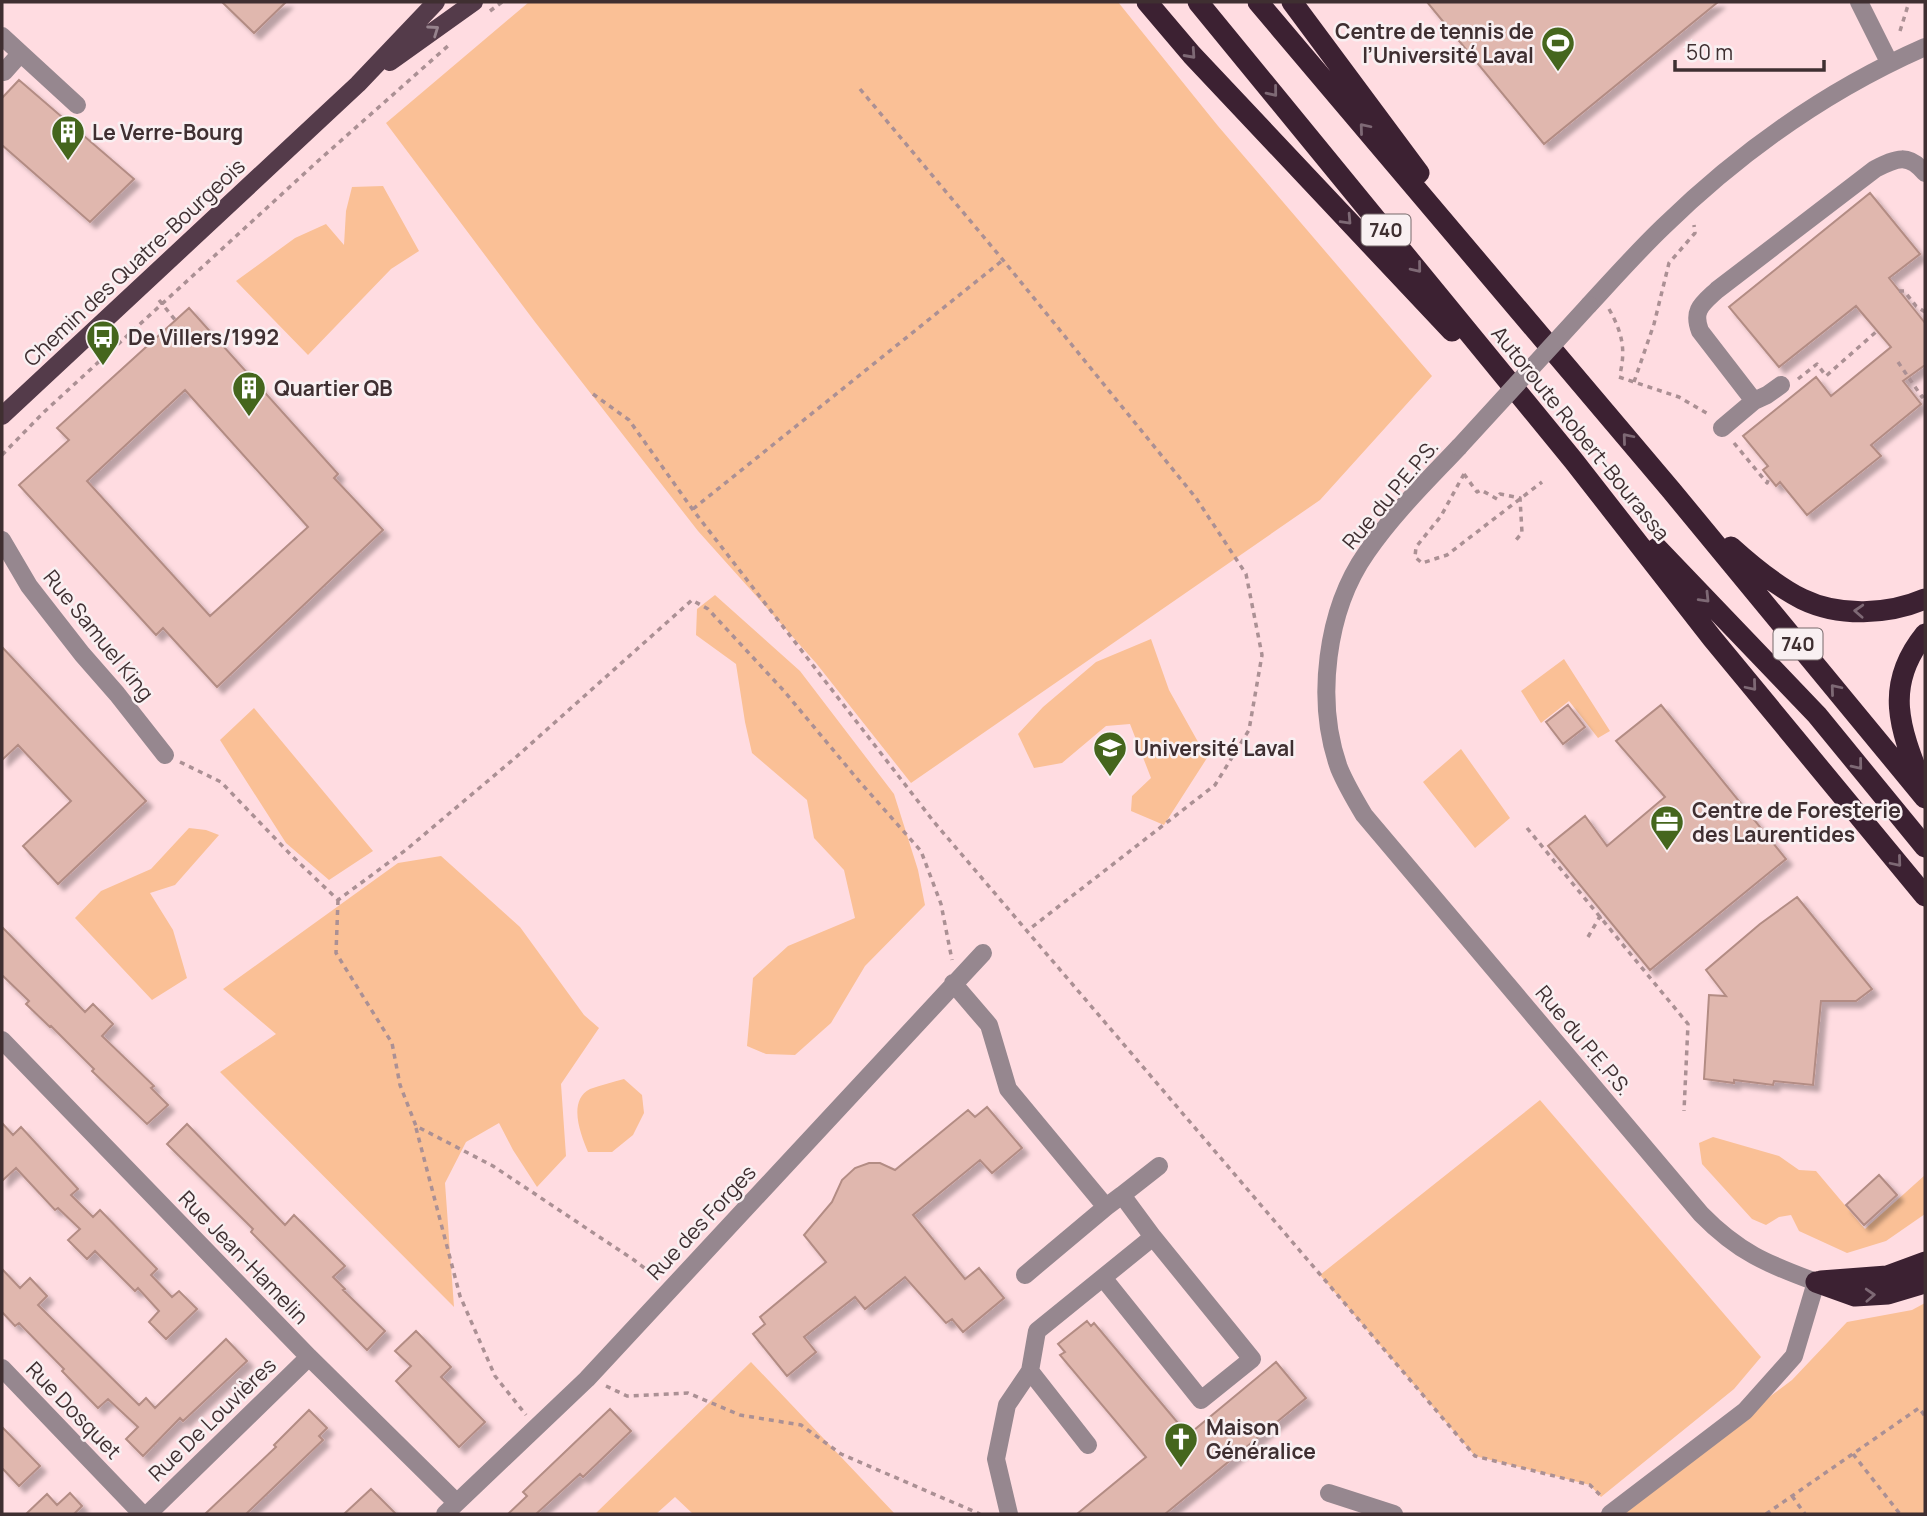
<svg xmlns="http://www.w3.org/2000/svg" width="1927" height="1516" font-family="Manrope,sans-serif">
<defs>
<filter id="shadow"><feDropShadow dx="6" dy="6" stdDeviation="2" flood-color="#0004"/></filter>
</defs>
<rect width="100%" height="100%" fill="#ffdce1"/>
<path fill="#fac096" d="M529 2H1118L1218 126 1432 376 1320 500 911 783 816 663 698 531 535 322 386 123Z
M383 186 419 251 391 269 308 355 236 281 295 238 326 224 344 245 346 211 352 187Z
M715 595 800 671 894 794 918 870 925 905 865 966 831 1023 795 1055 766 1054 747 1046 753 978 788 946 855 918 844 870 814 838 807 800 752 753 745 722 736 664 696 635 697 609Z
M1151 639 1169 690 1207 758 1164 825 1131 811 1132 796 1151 778 1130 724 1106 726 1062 763 1034 768 1018 734 1043 707 1096 662Z
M1564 659 1610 731 1598 738 1569 701 1541 723 1521 691Z
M254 708 373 851 329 880 286 843 220 740Z
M1461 749 1510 818 1475 848 1423 782Z
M189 828 206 830 219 835 175 885 150 893 173 930 187 978 152 1000 75 918 101 891 151 869Z
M441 856 520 927 584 1015 599 1028 561 1084 566 1156 537 1187 513 1150 499 1123 466 1142 445 1183 454 1307 220 1072 276 1034 223 989 398 863Z
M624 1079 642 1095 644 1113 633 1135 612 1152H588C581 1135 567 1101 590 1089 601 1085 613 1082 624 1079Z
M1540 1100 1761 1357 1734 1389 1601 1497 1590 1485 1475 1456 1320 1275Z
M1713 1137 1779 1156 1799 1170 1816 1171 1865 1229 1925 1175V1214L1886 1241 1847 1253 1799 1231 1791 1215 1779 1217 1766 1225 1752 1219 1702 1164 1699 1143Z
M1925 1303V1514H1613L1792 1380 1847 1322 1912 1310Z
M751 1362 895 1514H693L675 1497 656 1514H595Z"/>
<path fill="#e0b7ae" stroke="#b38c84" stroke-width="2" fill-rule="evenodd" filter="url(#shadow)" d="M222 2H286L254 33Z
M1427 2H1718L1544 144Z
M19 80 134 179 90 222 2 145V98Z
M1870 193 1920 254 1889 278 1925 323V365L1903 381 1921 404 1871 445 1881 456 1807 515 1780 482 1776 486 1763 470 1768 466 1743 436 1816 377 1831 396 1891 347 1856 306 1779 367 1729 307Z
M189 308 338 474 334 478 383 530 217 687 163 628 156 635 19 485 69 440 57 428ZM185 390 308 527 210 616 87 481Z
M2 647 146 801 58 884 23 846 71 801 18 745 2 760Z
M1568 705 1585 727 1563 744 1546 722Z
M1661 705 1786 859 1650 970 1548 846 1585 816 1607 846 1665 797 1616 741Z
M1797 897 1872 989 1856 1001H1821L1813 1085 1774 1081 1773 1085 1734 1080V1083L1704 1079 1709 995 1726 996 1706 970 1760 924Z
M2 927 85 1012 93 1004 113 1024 102 1036 154 1086 151 1088 168 1105 147 1124 92 1071 94 1069 51 1026 50 1027 26 1004 29 1001 2 975Z
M987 1107 1022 1148 992 1173 980 1160 913 1215 965 1279 979 1268 1004 1298 963 1332 952 1319 946 1323 905 1277 865 1309 855 1297 804 1337 816 1352 787 1376 753 1334 765 1324 760 1317 826 1262 804 1235 832 1202 842 1180 855 1168 869 1163H880L895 1170 968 1110 975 1117Z
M2 1123 13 1135 21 1127 78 1189 71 1195 93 1217 100 1210 157 1269 151 1275 172 1297 179 1291 197 1309 166 1339 149 1322 159 1311 138 1288 135 1291 95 1251 87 1259 68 1240 80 1229 58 1208 55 1210 16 1168 2 1181Z
M187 1124 285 1225 294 1215 345 1266 333 1277 345 1289 343 1290 385 1331 367 1350 251 1232 253 1229 167 1144Z
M1879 1175 1897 1195 1864 1225 1846 1205Z
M2 1269 20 1288 30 1278 47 1296 38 1305 139 1405 146 1398 155 1408 226 1339 247 1361 183 1421 180 1418 143 1456 126 1439 138 1427 108 1399 98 1408 62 1371 64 1369 19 1323 15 1326 2 1312Z
M1087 1321 1091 1326 1094 1323 1188 1435 1276 1362 1306 1398 1165 1514H1077L1146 1457 1060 1355 1065 1352 1058 1344Z
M416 1331 451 1367 441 1377 485 1422 459 1447 396 1381 411 1366 395 1351Z
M610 1409 631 1431 583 1477 580 1474 536 1514H508L527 1496 523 1492Z
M309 1410 327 1428 319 1436 323 1440 246 1514H205L276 1447 274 1445Z
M2 1427 40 1466 19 1486 2 1468Z
M371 1489 396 1514H344Z
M70 1493 82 1506 74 1514H26L47 1494 57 1505Z"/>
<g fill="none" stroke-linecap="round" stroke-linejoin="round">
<path stroke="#ab9094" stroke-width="3.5" stroke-dasharray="5 5" stroke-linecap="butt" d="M490 11 502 2
M1900 31 1909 2
M860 89 1003 260 1196 498 1246 574 1262 655 1249 730 1215 785 1027 931
M1899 291H1904L1916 306 1925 312
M159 300 176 321
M1609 309C1622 332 1626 349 1620 374
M1898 362 1922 397 1925 394
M1619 377 1679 397 1710 415
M1798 379 1817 364 1826 376 1877 331
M1634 382 1654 324 1669 263 1695 233 1694 225
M593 394 629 420 693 510 934 822 1475 1456 1590 1485 1602 1497
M1734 443 1767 483 1769 478
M2 455 44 412 318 161 449 45
M1464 474 1441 516 1416 547 1415 557 1422 563 1447 555 1542 482
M1464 474 1477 492 1481 490 1497 499 1500 494 1520 498 1522 533 1515 541
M693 509 1003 260
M180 762 221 782 292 856 338 900 407 849 515 758 692 600 708 609 784 691 859 781 921 851 941 904 952 960
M1527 828 1688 1024 1684 1111
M338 900 336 953 392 1043 400 1085 416 1126 493 1166 634 1260 656 1277
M1588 937 1599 918 1605 915
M416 1128 460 1296 495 1376 526 1415
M606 1386 627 1396 688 1393 740 1415 801 1425 841 1454 980 1514
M1853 1454 1900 1514
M1792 1496 1805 1514
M1766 1514 1919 1408 1925 1416"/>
<path stroke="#96878f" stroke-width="18" d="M1859 2 1889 62
M2 36 77 105
M4 72 20 54
M1589 305C1613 279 1637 252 1663 227 1740 152 1827 90 1925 47
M1754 401 1700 331C1692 310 1702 304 1717 290L1875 169C1897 158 1908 153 1925 173
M1722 428 1754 401 1767 395 1781 385
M1459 447C1427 481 1393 514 1367 552 1326 610 1315 701 1339 768 1346 785 1355 800 1364 815L1701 1214C1738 1252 1767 1264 1816 1282L1794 1356 1745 1411 1610 1514
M2 540 29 586 82 654 117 694 165 755
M953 983 989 1025 1008 1089 1106 1207 1122 1195 1153 1237 1037 1331 1030 1371 1007 1405 996 1459 1009 1514
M2 1040 309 1357 456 1502
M1122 1195 1159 1166
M1025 1275 1106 1207
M1104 1279 1201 1400 1252 1359 1153 1237
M2 1368 142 1514
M1030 1371 1088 1445
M1329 1493 1394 1514
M148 1514 309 1357
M445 1514 587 1379 983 953"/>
<path stroke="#543b4a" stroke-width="18" d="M390 62 474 2
M2 416 358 84 436 2"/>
<path stroke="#3c2132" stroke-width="21" d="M1147 2 1192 55 1452 331
M1198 2 1573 460 1712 638 1925 896
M1258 2 1671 490 1925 798
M1292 2 1419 173
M1731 547C1752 566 1776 586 1802 599 1839 617 1888 615 1925 599
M1657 548 1817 715 1925 847
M1923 787C1901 731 1882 687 1925 634
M1821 1281 1887 1276 1925 1262
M1816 1282 1855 1296 1888 1294 1925 1283"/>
<path stroke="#96878f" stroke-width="18" d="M1459 447 1589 305"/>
</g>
<defs><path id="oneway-chevron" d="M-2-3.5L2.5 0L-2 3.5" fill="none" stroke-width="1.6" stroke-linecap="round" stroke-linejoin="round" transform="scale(1.75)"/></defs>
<use stroke="#96838d" href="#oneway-chevron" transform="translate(434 30) rotate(-35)"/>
<g stroke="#7e6975">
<use href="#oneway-chevron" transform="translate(1191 54) rotate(48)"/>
<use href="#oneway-chevron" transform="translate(1273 92) rotate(51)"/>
<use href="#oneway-chevron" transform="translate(1364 128) rotate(-130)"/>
<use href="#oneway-chevron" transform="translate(1347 220) rotate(47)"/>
<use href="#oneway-chevron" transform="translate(1417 268) rotate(51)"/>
<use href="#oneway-chevron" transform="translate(1627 438) rotate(-130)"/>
<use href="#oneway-chevron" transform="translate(1705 598) rotate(46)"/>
<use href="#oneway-chevron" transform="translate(1859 611) rotate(-177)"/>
<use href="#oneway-chevron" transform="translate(1752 686) rotate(50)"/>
<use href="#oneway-chevron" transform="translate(1835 689) rotate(-130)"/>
<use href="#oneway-chevron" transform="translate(1858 765) rotate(51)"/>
<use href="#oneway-chevron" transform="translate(1897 862) rotate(50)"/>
<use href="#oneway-chevron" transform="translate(1870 1295) rotate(-3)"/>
</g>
<defs>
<g id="stadium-pin" transform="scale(1.75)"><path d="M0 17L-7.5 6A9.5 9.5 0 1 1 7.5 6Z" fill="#45661d" stroke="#f9f0f2"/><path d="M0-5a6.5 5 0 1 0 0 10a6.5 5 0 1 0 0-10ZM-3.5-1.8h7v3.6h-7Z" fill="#fff"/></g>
<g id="building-pin" transform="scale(1.75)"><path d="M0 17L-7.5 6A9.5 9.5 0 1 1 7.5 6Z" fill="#45661d" stroke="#f9f0f2"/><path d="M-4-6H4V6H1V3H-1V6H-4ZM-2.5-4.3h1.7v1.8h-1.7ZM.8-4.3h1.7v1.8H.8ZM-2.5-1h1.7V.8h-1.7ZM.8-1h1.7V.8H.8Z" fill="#fff"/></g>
<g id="bus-pin" transform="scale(1.75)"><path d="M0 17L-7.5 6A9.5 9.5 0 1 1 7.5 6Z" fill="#45661d" stroke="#f9f0f2"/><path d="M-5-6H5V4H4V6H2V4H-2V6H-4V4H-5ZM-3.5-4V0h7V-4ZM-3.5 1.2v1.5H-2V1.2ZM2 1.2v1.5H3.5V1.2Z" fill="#fff"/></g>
<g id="university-pin" transform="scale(1.75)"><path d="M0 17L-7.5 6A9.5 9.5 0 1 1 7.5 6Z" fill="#45661d" stroke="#f9f0f2"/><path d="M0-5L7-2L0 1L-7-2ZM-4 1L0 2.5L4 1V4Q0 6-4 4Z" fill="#fff"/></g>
<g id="office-pin" transform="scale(1.75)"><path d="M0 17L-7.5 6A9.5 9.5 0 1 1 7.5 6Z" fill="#45661d" stroke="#f9f0f2"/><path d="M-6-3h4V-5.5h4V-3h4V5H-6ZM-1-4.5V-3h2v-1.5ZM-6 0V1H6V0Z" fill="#fff"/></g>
<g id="church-pin" transform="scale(1.75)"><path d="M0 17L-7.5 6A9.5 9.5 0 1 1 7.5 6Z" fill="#45661d" stroke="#f9f0f2"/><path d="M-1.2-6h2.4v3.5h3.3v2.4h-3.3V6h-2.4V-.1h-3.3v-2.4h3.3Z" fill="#fff"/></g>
</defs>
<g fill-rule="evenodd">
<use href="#stadium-pin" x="1558" y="43"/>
<use href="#building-pin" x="68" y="132"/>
<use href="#bus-pin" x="103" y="337"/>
<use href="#building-pin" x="249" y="388"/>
<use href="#university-pin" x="1110" y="748"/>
<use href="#office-pin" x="1667" y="822"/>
<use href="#church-pin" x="1181" y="1439"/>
</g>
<g text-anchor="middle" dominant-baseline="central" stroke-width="5" stroke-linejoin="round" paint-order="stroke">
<g fill="#f9f0f2" stroke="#77696b" stroke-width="2">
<rect x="1361.5" y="214.5" width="49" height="31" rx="5"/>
<rect x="1773.5" y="628.5" width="49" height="31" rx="5"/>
</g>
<g font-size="19" font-weight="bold" fill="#3f2f31">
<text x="1386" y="230">740</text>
<text x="1798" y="644">740</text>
</g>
<g font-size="21" font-weight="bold" fill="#3f2f31" stroke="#f9f0f2" text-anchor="start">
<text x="1534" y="31" text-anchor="end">Centre de tennis de<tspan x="1534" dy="24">l’Université Laval</tspan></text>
<text x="92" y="132">Le Verre-Bourg</text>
<text x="128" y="337">De Villers/1992</text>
<text x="274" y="388">Quartier QB</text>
<text x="1134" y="748">Université Laval</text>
<text x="1692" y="810">Centre de Foresterie<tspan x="1692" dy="24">des Laurentides</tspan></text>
<text x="1206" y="1427">Maison<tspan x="1206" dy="24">Généralice</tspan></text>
</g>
<g font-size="21" fill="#3f2f31" stroke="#f9f0f2">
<text transform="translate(134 262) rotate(-43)">Chemin des Quatre-Bourgeois</text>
<text transform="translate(1581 433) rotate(51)">Autoroute Robert-Bourassa</text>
<text transform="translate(1390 494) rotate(-50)">Rue du P.E.P.S.</text>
<text transform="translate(99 635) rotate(51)">Rue Samuel King</text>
<text transform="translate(1584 1040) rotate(50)">Rue du P.E.P.S.</text>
<text transform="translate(701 1222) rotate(-47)">Rue des Forges</text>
<text transform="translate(244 1257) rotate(46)">Rue Jean-Hamelin</text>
<text transform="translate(74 1410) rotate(46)">Rue Dosquet</text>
<text transform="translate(212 1419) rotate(-44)">Rue De Louvières</text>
</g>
</g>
<rect width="1927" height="1516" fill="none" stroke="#3f2f31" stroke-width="7"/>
<path d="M1675 60v10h149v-10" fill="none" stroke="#3f2f31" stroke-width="3.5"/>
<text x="1686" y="60" font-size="21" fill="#3f2f31" stroke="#f9f0f2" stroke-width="5" paint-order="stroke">50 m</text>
</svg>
